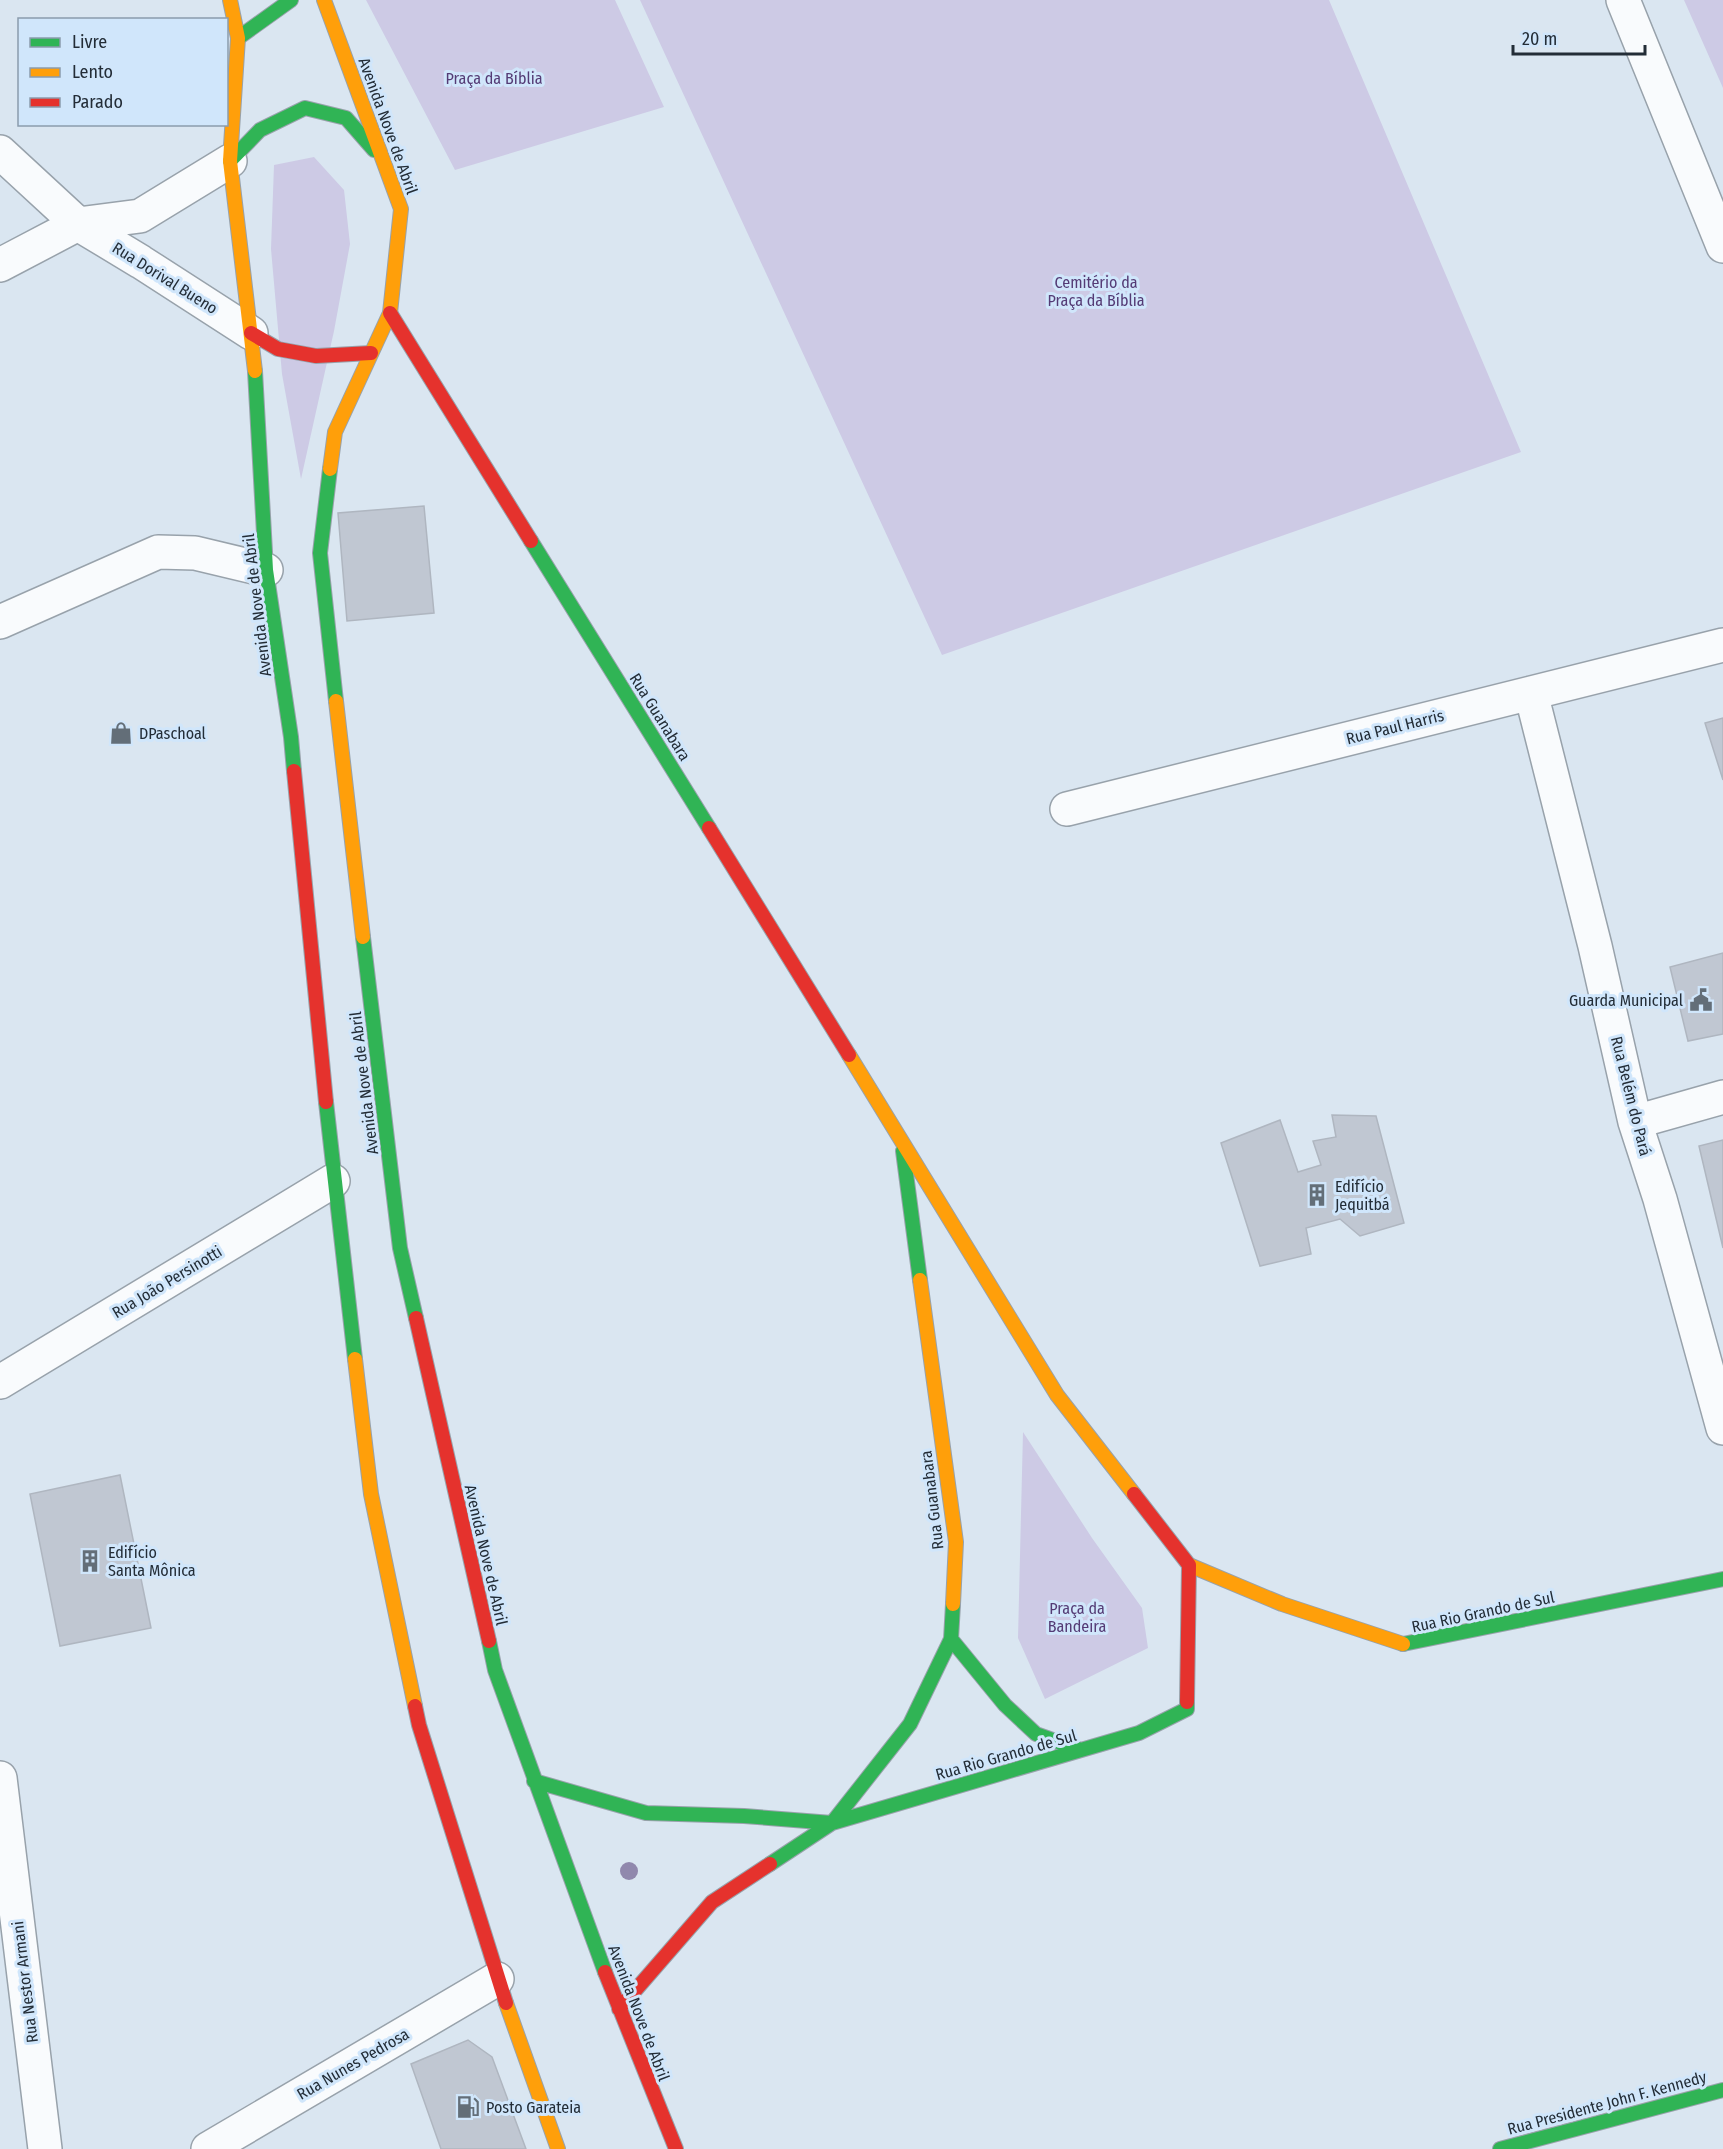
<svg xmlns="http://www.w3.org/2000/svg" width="1723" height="2149" font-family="'Fira Sans Condensed',sans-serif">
<rect width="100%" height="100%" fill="#dae6f1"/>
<path fill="#cdcae5" d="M366 0H615L664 107 455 170Z
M640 0H1329L1521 452 942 655Z
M1684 0H1723V88Z
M314 157 344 190 350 244 334 331 301 479 282 374 271 249 274 165Z
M1023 1432 1092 1538 1142 1608 1148 1648 1045 1699 1018 1638Z"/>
<path fill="#c0c7d2" stroke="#afb6c0" stroke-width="1.5" d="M424 506 434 613 347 621 338 513Z
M1723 718V780L1705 723Z
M1723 953V1034L1688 1041 1670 967Z
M1332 1115 1376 1116 1404 1223 1360 1236 1340 1219 1306 1228 1311 1254 1260 1266 1221 1143 1280 1120 1298 1172 1321 1165 1313 1141 1336 1137Z
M1723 1140V1248L1699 1146Z
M120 1475 151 1628 60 1646 30 1494Z
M468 2040 492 2057 526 2149H441L411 2064Z"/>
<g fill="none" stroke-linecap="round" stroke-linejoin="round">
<g stroke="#98a2ab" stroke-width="36">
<path id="street" d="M1623 0 1723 246
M0 152 78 224 141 262 251 333
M0 265 78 224 140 216 230 161
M0 622 158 552 195 553 266 570
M1531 693 1595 946 1635 1122 1660 1199 1723 1428
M1067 809 1723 645
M1635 1122 1723 1097
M0 1382 333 1181
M0 1778 45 2149
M208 2149 497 1979"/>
</g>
<g stroke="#98a2ab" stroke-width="16">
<path id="fast" d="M238 38 291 0
M230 161 260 130 305 108 346 118 374 150
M255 371 266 570 291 737 294 771
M330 469 320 553 336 701
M531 541 709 828
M363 937 400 1248 416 1318
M326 1102 355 1359
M903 1151 920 1280
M951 1639 1005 1705 1036 1734 1081 1750
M489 1641 495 1670 605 1972
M1403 1644 1723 1579
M534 1781 646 1813 744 1816 832 1823
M832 1823 910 1724 951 1639 953 1604
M770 1864 832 1823 1139 1733 1187 1709V1702
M1500 2149 1723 2090"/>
</g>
<g stroke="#98a2ab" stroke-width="16">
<path id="slow" d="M230 0 238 38 230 161 255 371
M324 0 401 209 390 313 335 432 330 469
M336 701 363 937
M849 1055 1057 1395 1134 1494
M920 1280 956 1542 953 1604
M355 1359 371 1494 415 1706
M1189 1565 1282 1604 1403 1644
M506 2003 558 2149"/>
</g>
<g stroke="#98a2ab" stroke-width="16">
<path id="jam" d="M390 313 531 541
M251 333 278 349 316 356 371 353
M294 771 326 1102
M709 828 849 1055
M416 1318 489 1641
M1134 1494 1189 1565 1187 1702
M415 1706 419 1725 506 2003
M605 1972 676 2149
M619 2009 712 1902 770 1864"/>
</g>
<use href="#street" stroke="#f9fbfd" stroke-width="33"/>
<use href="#fast" stroke="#30b455" stroke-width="14"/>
<use href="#slow" stroke="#ff9f0a" stroke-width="14"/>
<use href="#jam" stroke="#e5322d" stroke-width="14"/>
</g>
<circle fill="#9088ad" cx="629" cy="1871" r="9"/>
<defs>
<g id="shop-bare" transform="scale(1.8)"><path d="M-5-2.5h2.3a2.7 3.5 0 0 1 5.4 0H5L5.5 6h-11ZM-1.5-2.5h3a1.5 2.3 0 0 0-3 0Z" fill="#636e78" stroke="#d0e6fb" stroke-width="2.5" paint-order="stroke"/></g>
<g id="civic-bare" transform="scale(1.8)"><path d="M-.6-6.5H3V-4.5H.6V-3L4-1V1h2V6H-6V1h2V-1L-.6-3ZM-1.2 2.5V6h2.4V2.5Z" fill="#636e78" stroke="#d0e6fb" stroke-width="2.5" paint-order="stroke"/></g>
<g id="building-bare" transform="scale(1.8)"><path d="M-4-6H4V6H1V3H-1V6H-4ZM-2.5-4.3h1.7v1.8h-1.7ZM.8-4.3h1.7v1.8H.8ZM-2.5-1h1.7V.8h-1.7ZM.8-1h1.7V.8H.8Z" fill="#636e78" stroke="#d0e6fb" stroke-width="2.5" paint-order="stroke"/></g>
<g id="fuel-bare" transform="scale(1.8)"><path d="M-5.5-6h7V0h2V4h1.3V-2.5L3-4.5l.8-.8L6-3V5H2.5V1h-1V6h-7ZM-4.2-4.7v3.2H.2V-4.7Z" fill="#636e78" stroke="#d0e6fb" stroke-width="2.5" paint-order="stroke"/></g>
</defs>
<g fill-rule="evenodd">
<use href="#shop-bare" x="121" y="733"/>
<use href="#civic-bare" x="1701" y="1000"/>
<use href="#building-bare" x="1317" y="1195"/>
<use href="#building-bare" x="90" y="1561"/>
<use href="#fuel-bare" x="468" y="2107"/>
</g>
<g text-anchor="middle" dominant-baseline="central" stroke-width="6" stroke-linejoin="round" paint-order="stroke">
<g font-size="16" fill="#543b75" stroke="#d0e6fb">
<text x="494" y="78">Praça da Bíblia</text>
<text x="1096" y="282">Cemitério da<tspan x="1096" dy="18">Praça da Bíblia</tspan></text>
<text x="1077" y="1608">Praça da<tspan x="1077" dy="18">Bandeira</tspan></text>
</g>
<g font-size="16" fill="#232d37" stroke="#d0e6fb">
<text transform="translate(388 126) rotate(70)">Avenida Nove de Abril</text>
<text transform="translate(165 278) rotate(32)">Rua Dorival Bueno</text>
<text transform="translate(257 605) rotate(-97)">Avenida Nove de Abril</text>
<text transform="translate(660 717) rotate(58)">Rua Guanabara</text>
<text transform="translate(1395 727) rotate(-14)">Rua Paul Harris</text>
<text transform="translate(364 1083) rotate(-97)">Avenida Nove de Abril</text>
<text transform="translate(1631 1096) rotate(76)">Rua Belém do Pará</text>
<text transform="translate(167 1282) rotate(-31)">Rua João Persinotti</text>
<text transform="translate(932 1500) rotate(-97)">Rua Guanabara</text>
<text transform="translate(486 1555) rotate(77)">Avenida Nove de Abril</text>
<text transform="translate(1483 1612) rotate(-12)">Rua Rio Grando de Sul</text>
<text transform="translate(1006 1755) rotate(-16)">Rua Rio Grando de Sul</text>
<text transform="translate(25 1982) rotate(-97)">Rua Nestor Armani</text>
<text transform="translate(639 2013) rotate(69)">Avenida Nove de Abril</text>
<text transform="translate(353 2064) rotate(-30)">Rua Nunes Pedrosa</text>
<text transform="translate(1607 2103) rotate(-15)">Rua Presidente John F. Kennedy</text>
</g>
<g font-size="16" fill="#232d37" stroke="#d0e6fb" text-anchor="start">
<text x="139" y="733">DPaschoal</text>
<text x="1683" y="1000" text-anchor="end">Guarda Municipal</text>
<text x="1335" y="1186">Edifício<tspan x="1335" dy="18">Jequitbá</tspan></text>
<text x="108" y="1552">Edifício<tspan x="108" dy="18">Santa Mônica</tspan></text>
<text x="486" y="2107">Posto Garateia</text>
</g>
</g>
<rect x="18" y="18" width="210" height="108" fill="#d0e6fb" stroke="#8b9cad" stroke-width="1.5"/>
<rect x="30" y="38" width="30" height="9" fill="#30b455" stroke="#8b9cad" stroke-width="1.5"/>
<text x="72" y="48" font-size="18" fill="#232d37">Livre</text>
<rect x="30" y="68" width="30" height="9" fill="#ff9f0a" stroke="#8b9cad" stroke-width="1.5"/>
<text x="72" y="78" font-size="18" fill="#232d37">Lento</text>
<rect x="30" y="98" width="30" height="9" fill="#e5322d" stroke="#8b9cad" stroke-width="1.5"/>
<text x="72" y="108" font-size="18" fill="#232d37">Parado</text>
<path d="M1513 45v9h132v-9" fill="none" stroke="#232d37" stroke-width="3"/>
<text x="1522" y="45" font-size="18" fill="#232d37" stroke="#d0e6fb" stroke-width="4.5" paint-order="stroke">20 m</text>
</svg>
